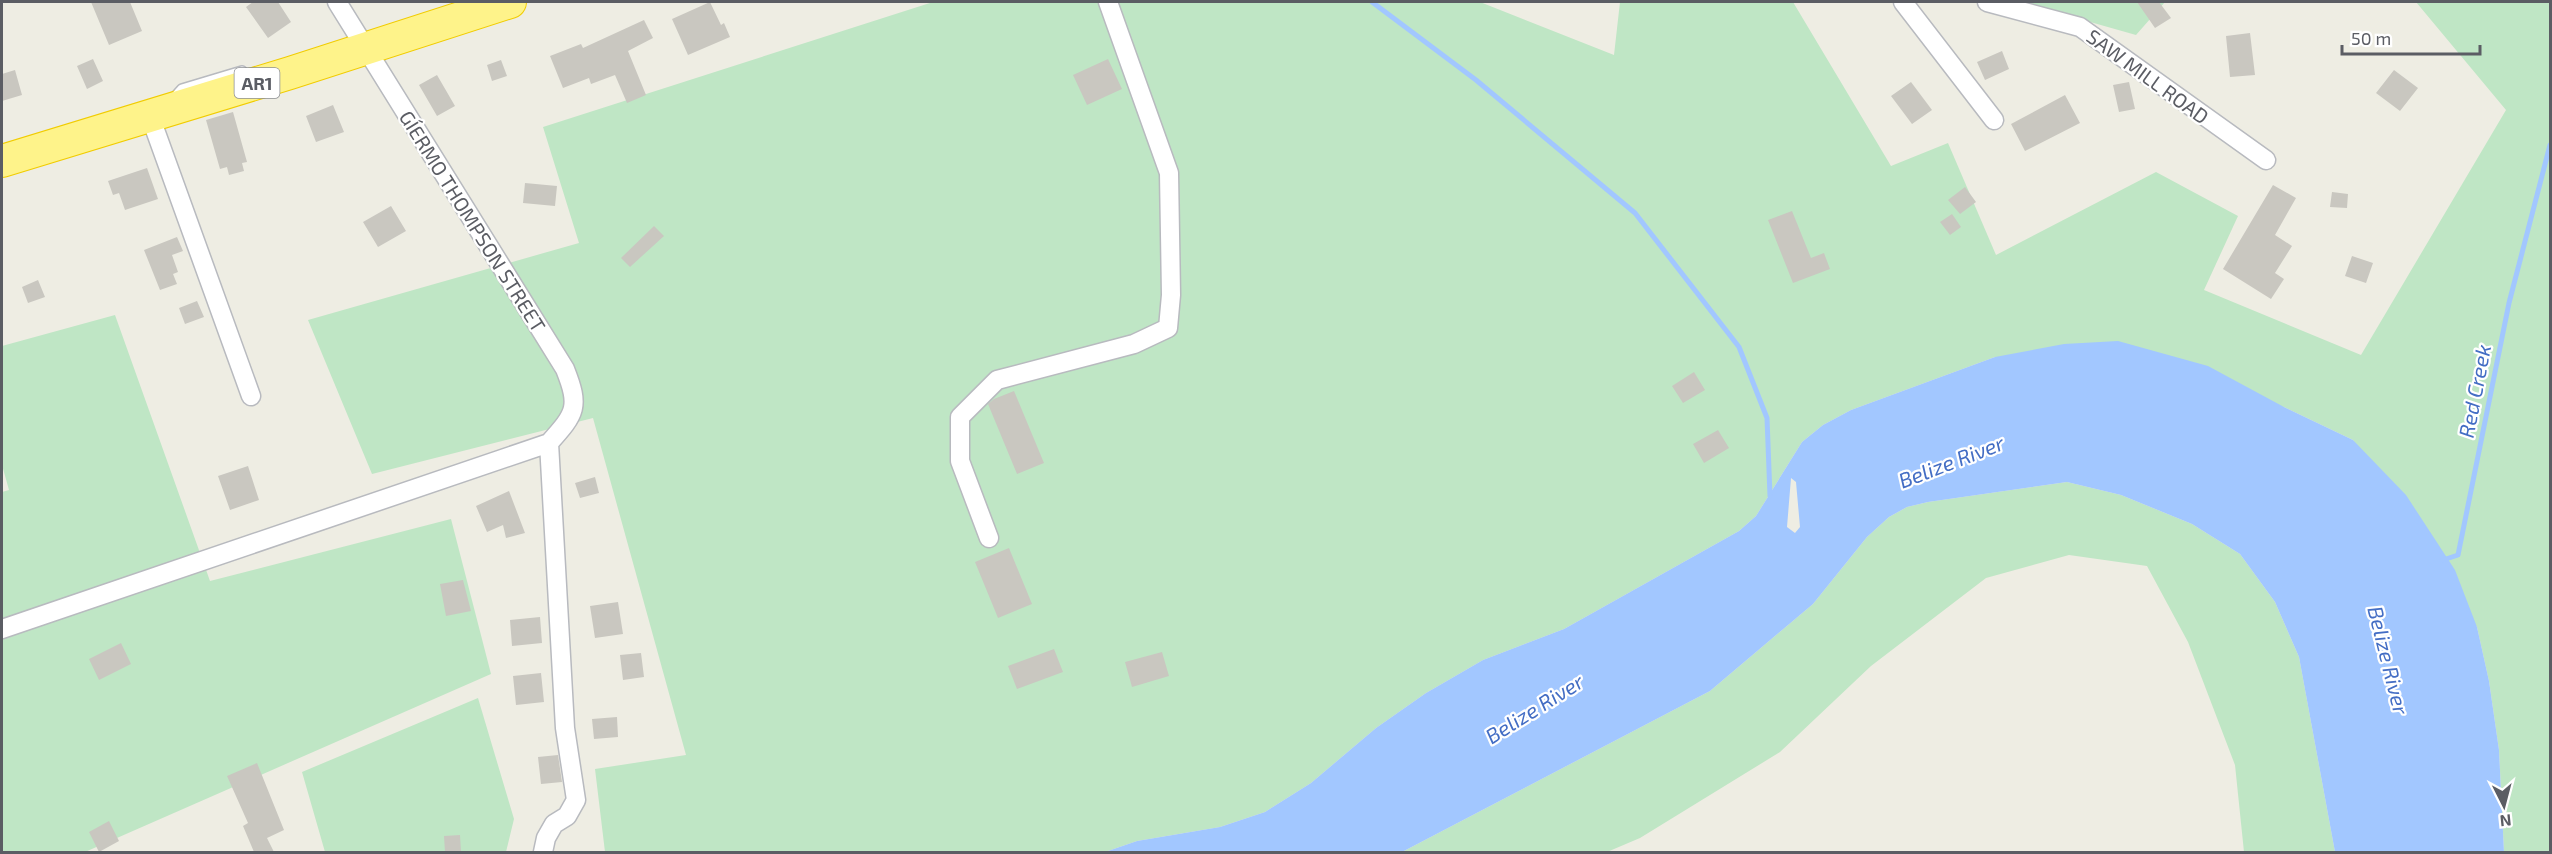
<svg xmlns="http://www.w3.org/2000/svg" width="2552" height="854" font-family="'Exo 2',sans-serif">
<rect width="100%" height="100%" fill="#eeede3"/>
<path fill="#bfe6c5" d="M933 2H1480L1614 55 1620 2H1793L1891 166 1948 143 1996 255 2156 172 2238 216 2204 290 2361 355 2506 110 2416 2H2550V852H2504L2499 750 2489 681 2477 627 2353 440 2284 407 1995 357 1851 410 1823 425 1802 442 1756 516 1739 531 1564 629 1483 660 1426 693 1376 728 1311 783 1265 812 1220 827 1137 841 1105 852H605L595 769 686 755 593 418 372 474 308 320 579 243 543 127Z
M2020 2H2165L2136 35Z
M115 315 210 581 451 519 491 674 85 852H2V492L9 490 2 465V346Z
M2067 482 2121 495 2192 524 2240 554 2275 602 2299 657 2335 852H2244L2235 765 2188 642 2147 566 2069 555 1986 578 1871 666 1780 752 1640 838 1607 852H1402L1710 691 1813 604 1867 537 1889 517 1907 507 1928 502Z
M478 698 514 819 506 852H325L302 772Z"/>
<path fill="#a2c7ff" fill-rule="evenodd" d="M2118 341 2208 366 2284 407 2353 440 2406 495 2455 570 2477 627 2489 681 2499 750 2504 852H2335L2299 657 2275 602 2240 554 2192 524 2121 495 2067 482 1928 502 1907 507 1889 517 1867 537 1813 604 1710 691 1402 852H1105L1137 841 1220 827 1265 812 1311 783 1376 728 1426 693 1483 660 1564 629 1739 531 1756 516 1802 442 1823 425 1851 410 1995 357 2064 344ZM1791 478 1796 482 1800 527 1795 533 1787 527Z"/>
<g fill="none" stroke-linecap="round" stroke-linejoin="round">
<path stroke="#a2c7ff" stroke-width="5" d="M1372 2 1476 80 1635 213 1739 347 1767 418 1770 496
M2443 560 2458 555 2509 303 2550 145"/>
</g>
<path fill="#c9c7c0" d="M91 2H130L142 31 109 45Z
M253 2H278L291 22 268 38 246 7Z
M710 2 721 25 724 23 730 37 688 55 672 19Z
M2137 2H2159L2171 18 2155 28Z
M644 20 653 38 628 51 646 95 627 103 615 75 591 84 589 78 563 88 550 56 581 44 583 48Z
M2250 33 2255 75 2230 77 2226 36Z
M2002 51 2009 69 1985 80 1977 62Z
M93 59 103 81 87 89 77 66Z
M1108 59 1122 89 1087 105 1073 75Z
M501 60 507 76 492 81 487 65Z
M15 70 22 95 2 101V74Z
M2394 70 2418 88 2400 111 2376 93Z
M437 75 455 106 437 116 419 85Z
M1911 82 1932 110 1912 124 1891 96Z
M2129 82 2135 109 2119 112 2113 85Z
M2065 95 2080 123 2025 151 2011 124Z
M333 105 344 132 316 142 306 116Z
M233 112 247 162 242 163 244 171 229 175 227 167 220 169 206 120Z
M147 168 158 199 125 210 119 193 113 195 108 181Z
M525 183 557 186 555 206 523 203Z
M2273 185 2296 198 2275 235 2292 246 2275 273 2284 279 2271 299 2223 269Z
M1965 187 1976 202 1960 214 1948 200Z
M2332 192 2348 194 2347 208 2330 207Z
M391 206 406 231 378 247 363 222Z
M1792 211 1811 258 1824 253 1830 269 1793 283 1768 220Z
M1952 214 1961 227 1950 235 1940 222Z
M654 226 664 236 630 267 621 258Z
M177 237 183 251 172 255 178 272 173 274 177 284 160 290 144 250Z
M2352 256 2373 263 2366 283 2345 276Z
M38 280 45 297 28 303 22 287Z
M197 301 204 317 185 324 179 308Z
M1694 372 1705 390 1683 403 1672 386Z
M1014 391 1044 463 1017 474 988 404 994 399Z
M1718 430 1729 448 1704 463 1693 444Z
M248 466 259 500 230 510 218 476Z
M595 477 599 493 580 498 575 483Z
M509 491 525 533 506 538 503 525 487 532 476 506Z
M1009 548 1032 604 998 618 975 562Z
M463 580 471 611 446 616 440 584Z
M618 602 623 634 595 638 590 606Z
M540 617 542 643 512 646 510 620Z
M121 643 131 664 99 680 89 659Z
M1054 649 1063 672 1017 689 1008 666Z
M1162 652 1169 676 1132 687 1125 662Z
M641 653 644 677 623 680 620 655Z
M541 673 544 702 516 705 513 676Z
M617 717 618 737 594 739 592 719Z
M558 755 562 782 541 784 538 757Z
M257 763 284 830 267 838 274 852H254L243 826 248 823 227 776Z
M109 821 119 841 99 852 89 832Z
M460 835 461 852H445L444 836Z"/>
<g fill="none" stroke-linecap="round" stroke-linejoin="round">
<g stroke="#b8babf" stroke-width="12">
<path id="lane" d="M173 99 182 89 242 71"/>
</g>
<g stroke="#b8babf" stroke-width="21">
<path id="street" d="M1903 2 1994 120
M1987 2 2080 27 2266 160
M150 116 251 396
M989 538 960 461V417L997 380 1134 344 1168 328 1171 295 1169 173 1108 2
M2 629 549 443C576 413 580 407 565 369L337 2
M543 852 546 838 554 824 567 816 576 800 565 728 549 443"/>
</g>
<g stroke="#f1cc00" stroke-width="34">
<path id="highway" d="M2 161 290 73 510 2"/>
</g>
<use href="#lane" stroke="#fff" stroke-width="9"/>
<use href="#street" stroke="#fff" stroke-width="18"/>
<use href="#highway" stroke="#fef38a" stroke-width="32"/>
</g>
<g text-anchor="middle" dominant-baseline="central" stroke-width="4.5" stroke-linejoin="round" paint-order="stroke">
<rect fill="#fff" stroke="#8c8e92" stroke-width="1.5" x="234.5" y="68" width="45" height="30" rx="4.5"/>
<g font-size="18" font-weight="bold" fill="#5b5d64">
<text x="257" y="83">AR1</text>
</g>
<g font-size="20" fill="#5b5d64" stroke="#fff">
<text transform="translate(2148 76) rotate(36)">SAW MILL ROAD</text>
<text transform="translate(473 221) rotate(58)">GÍERMO THOMPSON STREET</text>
</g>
<g font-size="21" font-style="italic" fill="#436dc4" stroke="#fff">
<text transform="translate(2474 391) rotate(-79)">Red Creek</text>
<text transform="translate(1951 461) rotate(-21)">Belize River</text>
<text transform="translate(2389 660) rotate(76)">Belize River</text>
<text transform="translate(1534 708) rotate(-32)">Belize River</text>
</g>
</g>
<rect width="2552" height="854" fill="none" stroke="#5b5d64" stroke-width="6"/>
<g transform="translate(2504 806) rotate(174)" stroke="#ffffff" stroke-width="4.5" paint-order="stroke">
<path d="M0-4.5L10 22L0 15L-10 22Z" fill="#5b5d64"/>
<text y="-9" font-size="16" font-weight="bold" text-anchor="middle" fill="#5b5d64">N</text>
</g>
<path d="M2342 45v9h138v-9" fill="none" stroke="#5b5d64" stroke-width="3"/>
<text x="2351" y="45" font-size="18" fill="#5b5d64" stroke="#ffffff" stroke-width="4.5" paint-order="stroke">50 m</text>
</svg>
